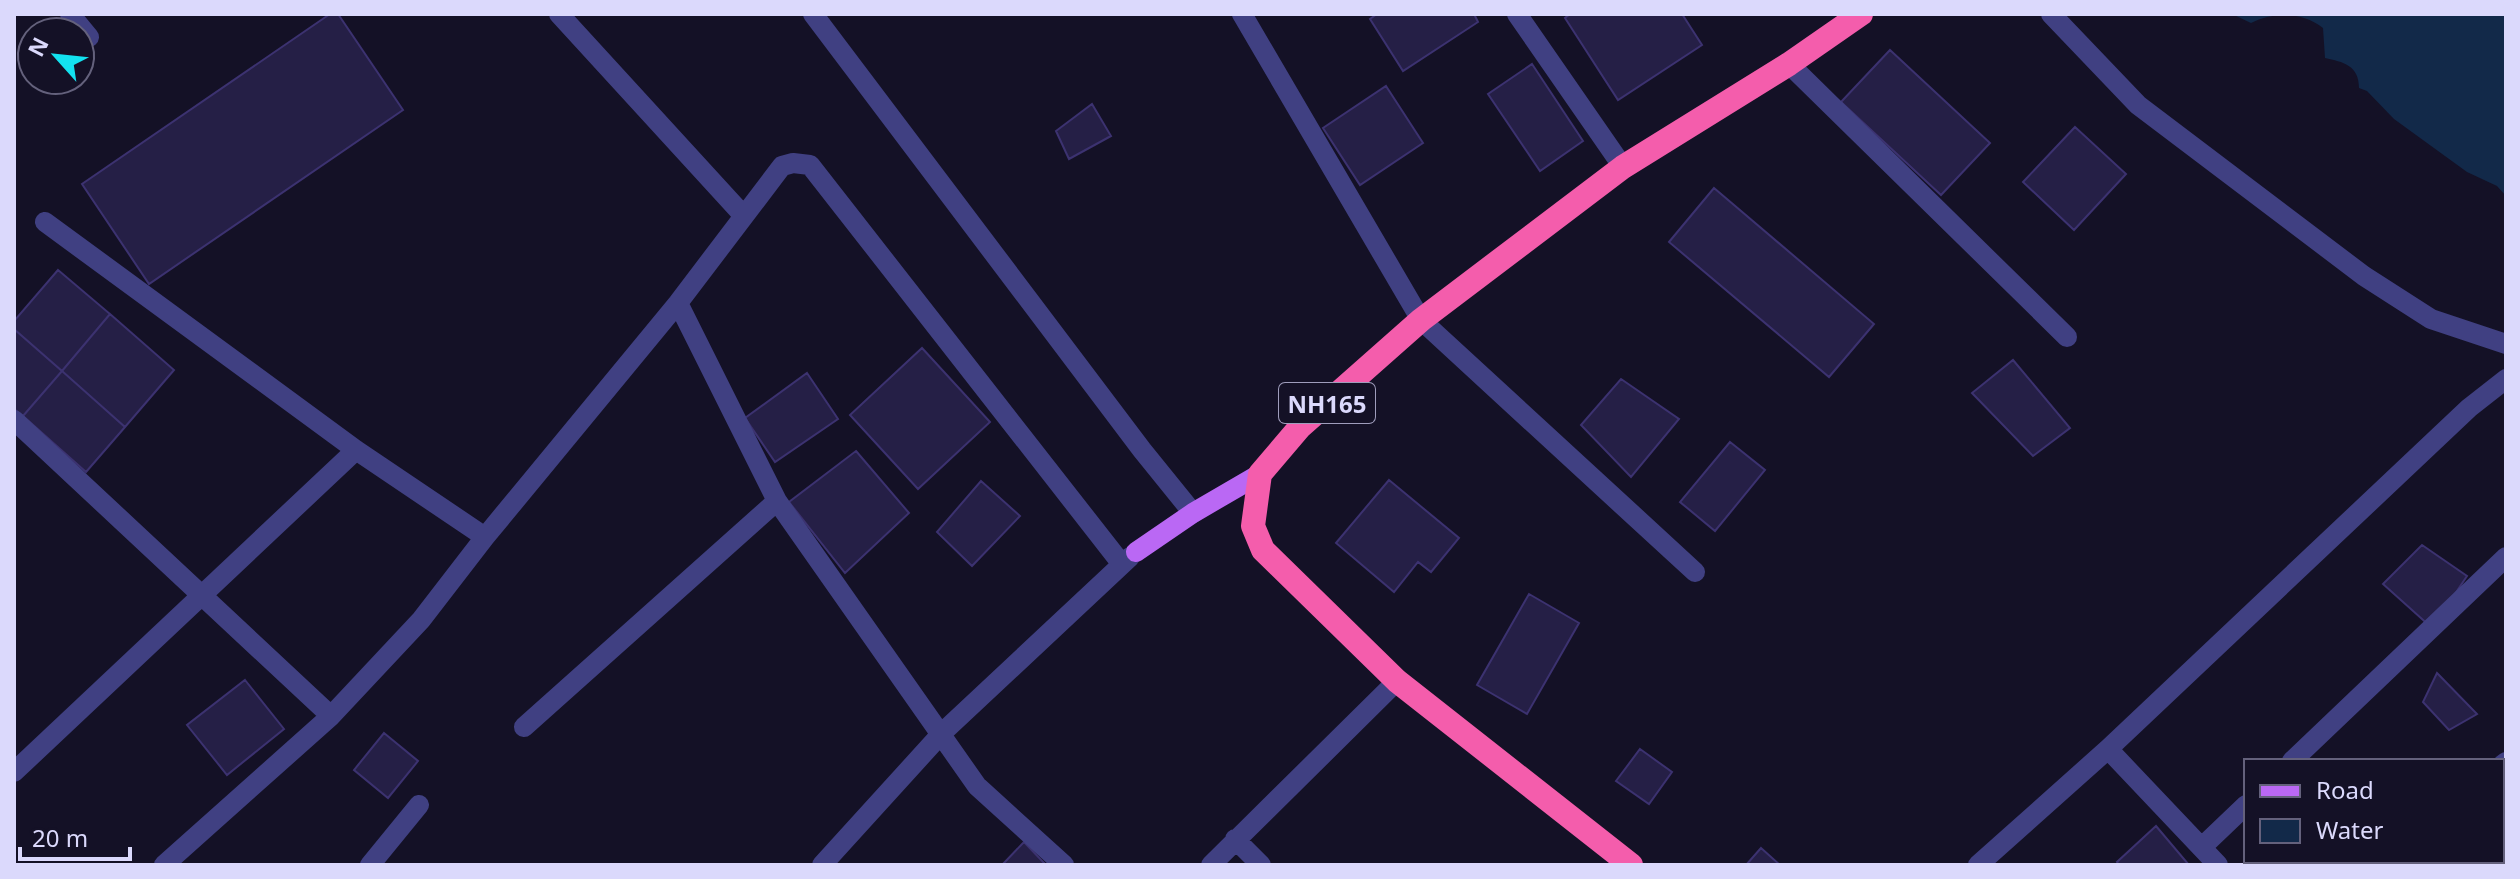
<svg xmlns="http://www.w3.org/2000/svg" width="2520" height="879" font-family="'Noto Sans',sans-serif">
<rect width="100%" height="100%" fill="#141126"/>
<path fill="#122949" d="M2232 14H2506V196L2497 186 2467 172 2394 119 2367 91 2359 88C2359 65 2343 62 2325 58L2323 28C2303 12 2274 11 2251 23Z"/>
<path fill="#251f46" stroke="#3c3270" stroke-width="2" d="M330 14H338L403 110 149 284 82 184Z
M1377 14H1474L1478 22 1403 71 1370 19Z
M1570 14H1682L1702 45 1618 100 1565 18Z
M1890 50 1990 143 1941 195 1841 102Z
M1532 64 1583 141 1540 171 1488 94Z
M1386 86 1423 143 1360 185 1323 128Z
M1092 104 1111 136 1069 159 1056 131Z
M2075 127 2126 174 2074 230 2023 182Z
M1714 188 1874 324 1829 377 1669 242Z
M58 270 110 314 62 371 14 329V321Z
M110 314 174 370 125 427 62 371Z
M14 329 62 371 23 416 14 409Z
M922 348 990 422 918 489 850 415Z
M2013 360 2070 428 2033 456 1972 393Z
M62 371 125 427 86 472 23 416Z
M807 373 838 419 775 462 745 418Z
M1621 379 1679 419 1631 477 1581 425Z
M1730 442 1765 470 1715 531 1680 502Z
M856 451 909 513 845 573 789 502Z
M1389 480 1459 538 1431 572 1418 562 1394 592 1336 543Z
M981 481 1020 516 972 566 937 532Z
M2422 545 2467 576 2432 628 2383 584Z
M1529 594 1579 623 1527 714 1477 685Z
M2437 673 2477 714 2449 730 2423 702Z
M245 680 284 729 227 775 187 725Z
M384 733 418 761 388 798 354 770Z
M1640 749 1672 772 1649 804 1616 781Z
M2156 826 2189 865H2119L2117 862Z
M1024 842 1046 865H1002Z
M1761 848 1780 865H1746Z"/>
<g fill="none" stroke-linecap="round" stroke-linejoin="round">
<path stroke="#404082" stroke-width="20" d="M70 14 89 37
M559 14 743 215
M813 14 1142 450 1193 513
M1242 14 1421 320 1695 572
M1517 14 1623 167
M2051 14 2138 105 2364 276 2431 319 2506 344
M1789 64 2067 337
M45 222 356 450 485 537
M678 303 777 501 977 786 1064 865
M14 420 331 716
M524 727 777 501
M2108 749 2218 865
M2292 761 2506 557
M2502 765 2506 762
M14 772 356 450
M1235 839 1261 865
M2202 847 2246 805
M164 865 331 716 421 620 485 537 678 303 782 166 793 163 810 165 1121 563
M370 865 419 805
M822 865 942 733 1130 557
M1211 865 1397 681
M1978 865 2108 749 2469 408 2506 379
M2392 865 2396 861"/>
<path stroke="#ba68f4" stroke-width="20" d="M1136 552 1193 513 1260 474"/>
<path stroke="#f45dac" stroke-width="24" d="M1631 865 1397 681 1263 550 1253 526 1260 474 1300 427 1421 320 1623 167 1789 64 1861 14"/>
</g>
<g text-anchor="middle" dominant-baseline="central" stroke-width="8" stroke-linejoin="round" paint-order="stroke">
<rect fill="#141126" stroke="#9f9dbc" stroke-width="2" x="1279" y="383" width="96" height="40" rx="6"/>
<g font-size="24" font-weight="bold" fill="#dbd9fc">
<text x="1327" y="403">NH165</text>
</g>
</g>
<rect width="2520" height="879" fill="none" stroke="#dbd9fc" stroke-width="32"/>
<rect x="2244" y="759" width="260" height="104" fill="#141126" stroke="#64617c" stroke-width="2"/>
<rect x="2260" y="785" width="40" height="12" fill="#ba68f4" stroke="#64617c" stroke-width="2"/>
<text x="2316" y="799" font-size="24" fill="#dbd9fc">Road</text>
<rect x="2260" y="819" width="40" height="24" fill="#122949" stroke="#64617c" stroke-width="2"/>
<text x="2316" y="839" font-size="24" fill="#dbd9fc">Water</text>
<g transform="translate(56 56) rotate(297)"><circle r="38" fill="#141126" stroke="#64617c" stroke-width="2"/>
<path d="M0-6L14 30L0 20L-14 30Z" fill="#13e2ef"/>
<text y="-12" font-size="22" font-weight="bold" text-anchor="middle" fill="#dbd9fc">N</text>
</g>
<path d="M20 847v12h110v-12" fill="none" stroke="#dbd9fc" stroke-width="4"/>
<text x="32" y="847" font-size="24" fill="#dbd9fc" stroke="#141126" stroke-width="6" paint-order="stroke">20 m</text>
</svg>
